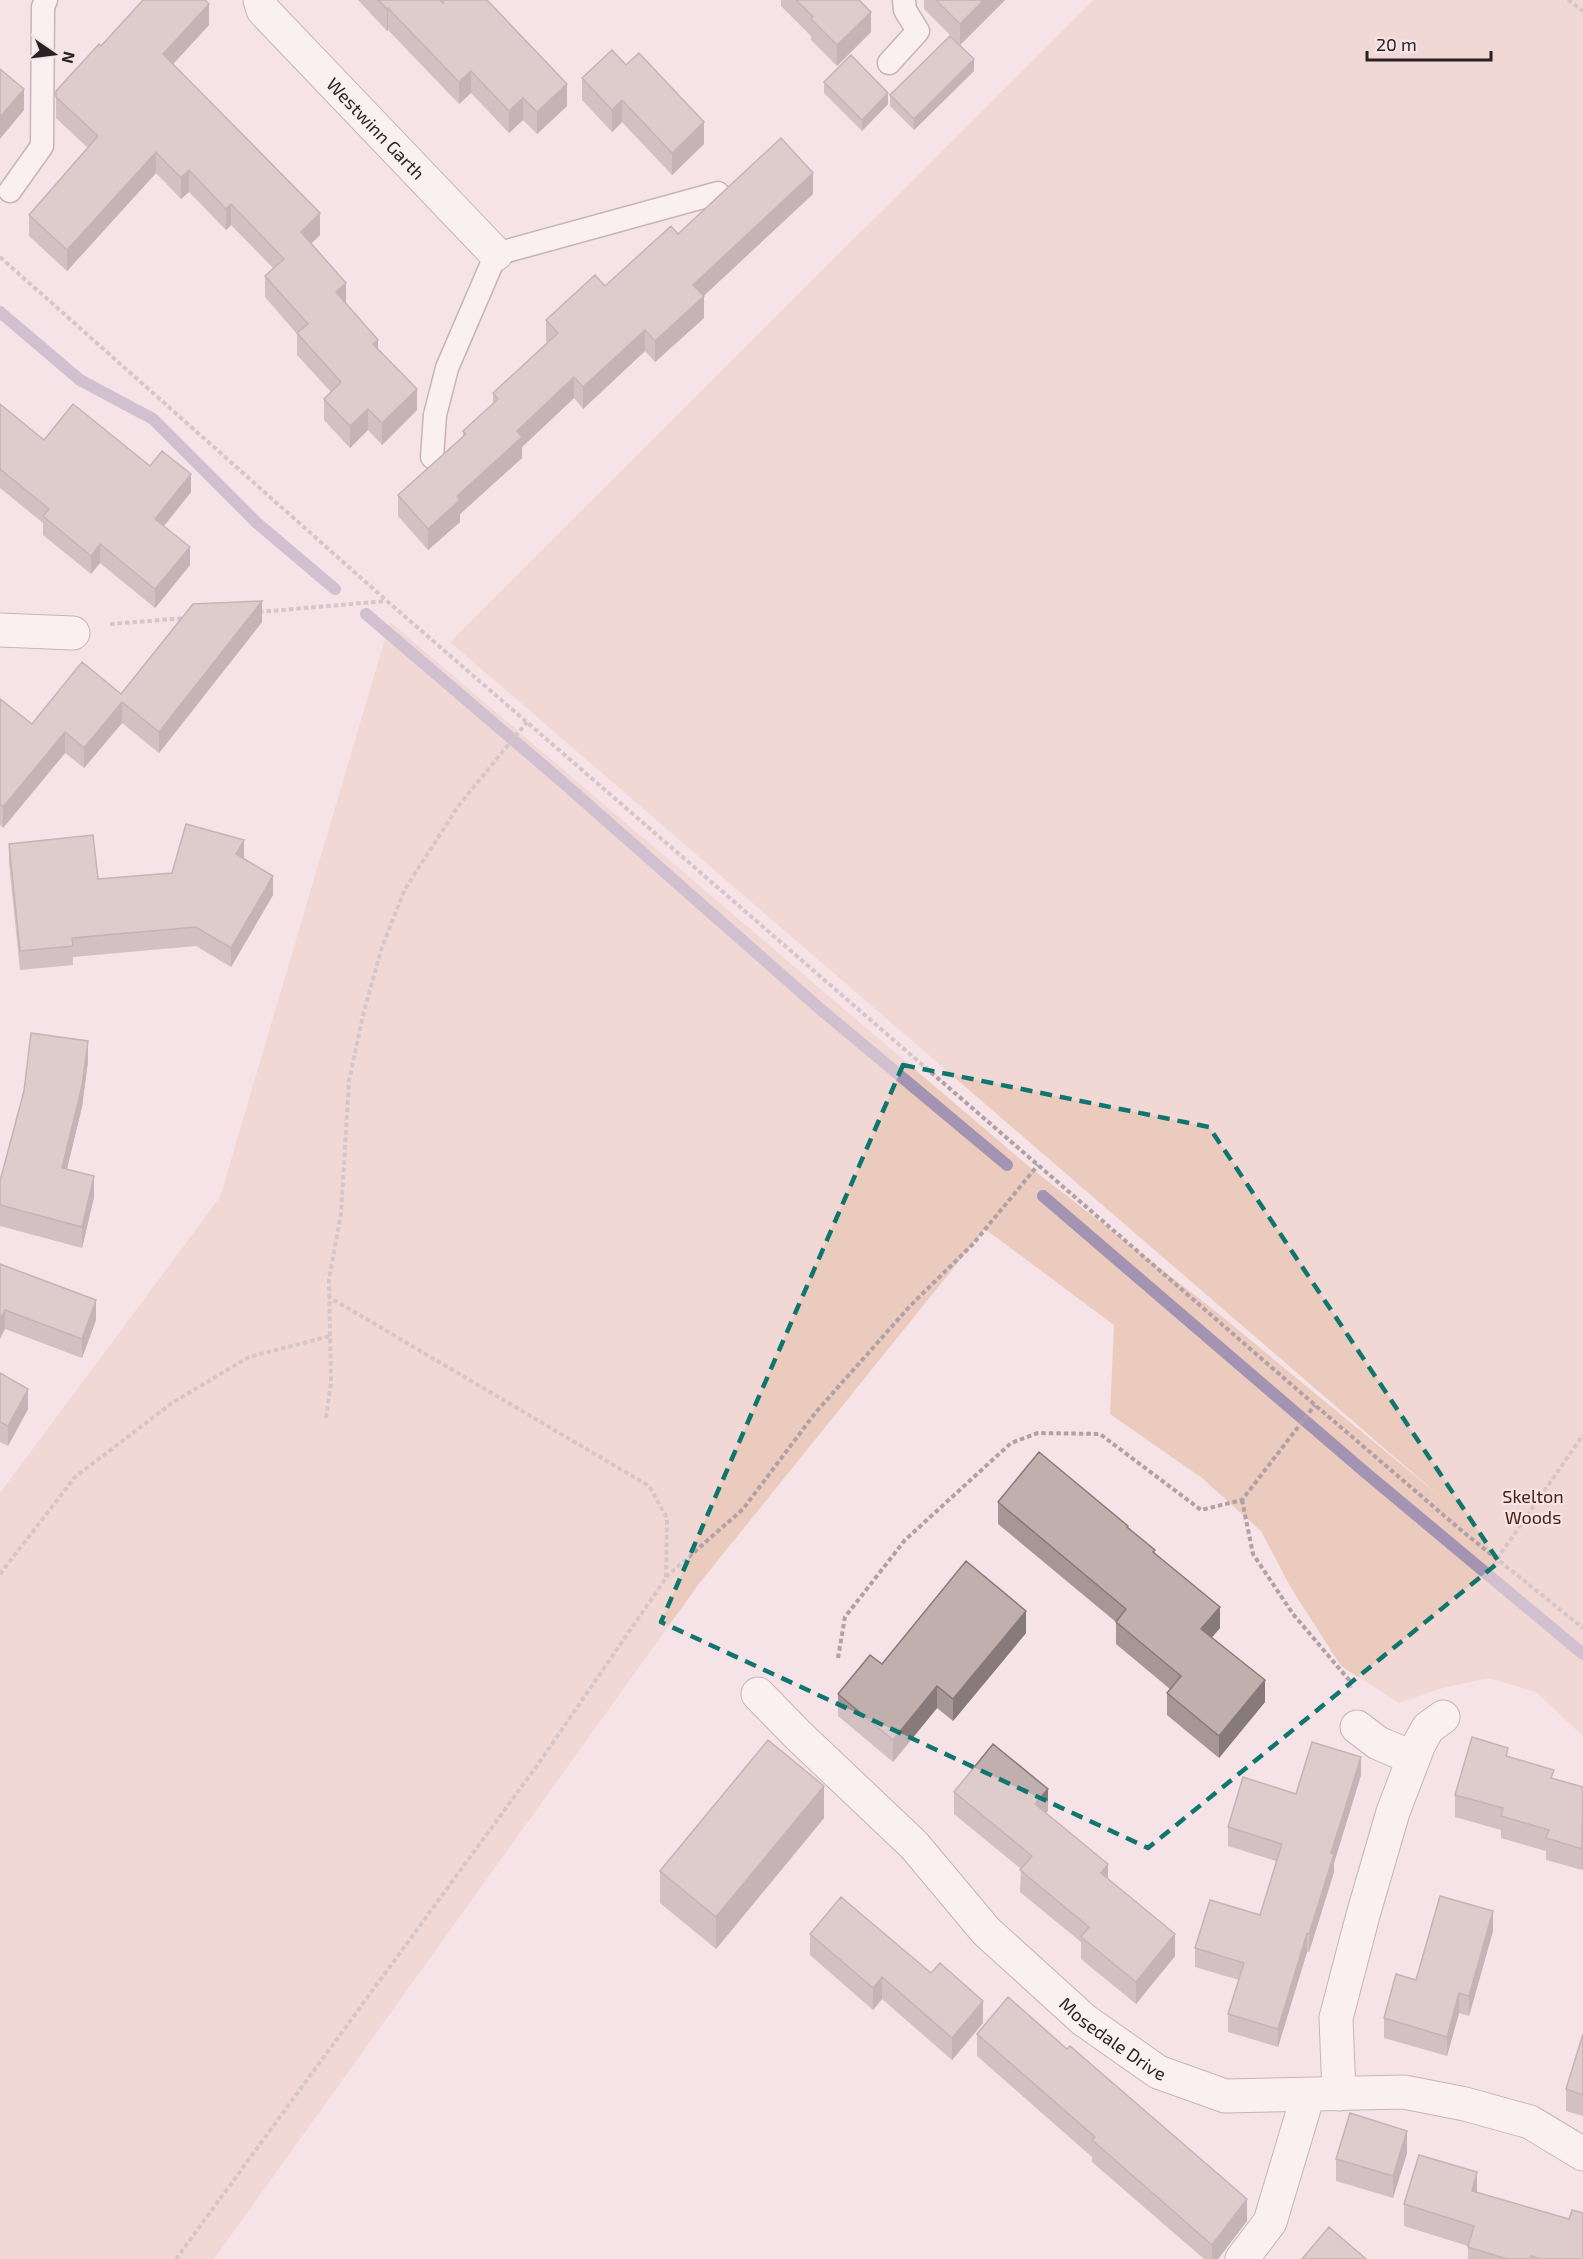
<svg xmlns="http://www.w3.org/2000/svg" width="1583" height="2259" font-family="'Exo 2',sans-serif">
<rect width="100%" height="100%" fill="#f5e3e8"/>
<path fill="#ebcbbd" d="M1093 0H1583V1736L1536 1692 1488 1678 1439 1689 1399 1703 1341 1666 1291 1588 1261 1531 1202 1478 1110 1414 1114 1325 985 1229 698 1585 214 2259H0V1493L220 1197 390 622 1027 1165 1214 1310 1442 1498 450 642Z"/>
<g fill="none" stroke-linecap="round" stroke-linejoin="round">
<path stroke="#a494b3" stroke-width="12" d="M0 312 80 380 153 419 257 523 335 589
M366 614 559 779 819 1008 1007 1165
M1043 1196 1366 1473 1583 1654"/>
<g stroke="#8a7a80" stroke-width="25">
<path id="service" d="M889 63 918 31 905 10 904 0
M10 191 42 146 43 7 46 0
M432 457 435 415 447 368 496 254 718 193"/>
</g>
<g stroke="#8a7a80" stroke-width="35">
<g id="minor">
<path id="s1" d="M260 0 263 10 496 254"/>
<path d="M0 630 73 633"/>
<path id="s2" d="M758 1694 799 1736 914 1845 986 1931 1084 2020 1158 2072 1225 2096 1404 2092 1465 2104 1530 2122 1583 2154"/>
<path d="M1357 1727 1378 1743 1413 1758"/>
<path d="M1339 2094 1336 2018 1363 1915 1393 1812 1419 1744 1428 1728 1443 1717"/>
<path d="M1242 2259 1270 2222 1308 2095"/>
</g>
</g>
<path stroke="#afa1a5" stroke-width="4" stroke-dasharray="4.5 3" stroke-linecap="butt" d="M1568 0 1583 11
M0 257 387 601 1315 1405 1462 1531 1583 1628
M259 612 386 601
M110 624 186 618
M326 1418 331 1383 329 1279 341 1214 349 1081 364 1011 382 947 405 889 459 805 527 722
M1242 1500 1253 1554 1293 1614 1349 1680 1351 1690
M1497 1559 1583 1435
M0 1574 75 1477 172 1403 249 1357 330 1336
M666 1577 743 1509 816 1412 910 1306 973 1244 1038 1165
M838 1658 845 1617 905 1540 1011 1443 1038 1433 1100 1434 1201 1510 1242 1500 1315 1405
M176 2259 536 1767 666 1578 667 1518 649 1486 329 1297"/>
<use href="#service" stroke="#fff" stroke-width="22"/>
<use href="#minor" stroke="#fff" stroke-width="33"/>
</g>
<path fill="#a69696" d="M358 0H440L441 1V0H487L567 106 537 134 523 120 509 133 471 93 459 104 388 30 387 31Z
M781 0H859L871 32 837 66 811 40V36L781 6Z
M924 0H1005L960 45 924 9Z
M209 25 173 64 320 235 311 244 346 304 378 349 417 410 382 445 368 430 350 448 324 420V399L331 392 297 355V334L265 297V276L273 268 231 225 226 230 189 192 181 199 156 173 67 271 29 236V215L88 148 56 118V91L101 46Z
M974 71 914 130 890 106V95Z
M582 78 704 144 672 175 622 122 612 132 582 100Z
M824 82 888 104 862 131 824 93Z
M813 194 703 296 704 318 655 362 645 351 583 409 574 398 522 447V458L460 514V522L428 550 398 516V495L463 437V431L493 405V393L547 343 546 341V320L605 286 678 234Z
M0 404 44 440 150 466 191 492 164 526 190 565 155 608 100 563 91 574 43 535V523L0 488Z
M262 622 159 753 122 723 84 768 65 753 3 828 0 825V699L32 724 121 694Z
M9 844 98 879 172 873 244 859 273 895 231 967 196 946 73 957V965L20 970 9 863Z
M88 1061 82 1107 67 1169 94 1197 82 1248 0 1226V1181Z
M0 1264 96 1320 82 1358 5 1329Z
M0 1373 28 1409 8 1446 0 1442Z
M998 1502 1128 1528 1155 1553 1220 1628 1212 1637 1265 1702 1219 1758 1167 1715V1693L1170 1689 1116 1644V1622L998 1524Z
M1026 1633 953 1721 937 1708 893 1762 838 1716V1694L882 1664Z
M1508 1756 1554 1779 1583 1787 1582 1870 1546 1860V1851L1501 1838V1830L1455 1817V1795Z
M1361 1775 1334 1863V1872L1309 1952H1307L1278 2047 1228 2032V2014L1239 1980 1195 1967V1948L1260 1915 1276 1861 1228 1846V1827L1296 1794Z
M954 1792 1048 1811 1046 1813 1108 1878 1175 1956 1136 2004 1081 1959V1942L1020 1892 1021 1869 954 1814Z
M824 1818 716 1949 660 1903V1871Z
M1493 1931 1469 2016 1459 2013 1447 2056 1384 2038V2018L1416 1980Z
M810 1934 983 2023 952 2060 882 1999 873 2010 810 1955Z
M977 2034 1067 2049 1247 2221 1218 2259H1204L1092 2162V2157L977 2056Z
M1583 2034V2116L1566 2111V2089Z
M1407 2153 1393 2198 1336 2181V2159Z
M1477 2192 1569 2219 1583 2259H1468V2246L1404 2226V2204Z"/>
<path fill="#877a7a" d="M984 0H1005L960 45V24Z
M209 4V25L163 75V54Z
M388 8V30L387 31V9Z
M871 12V32L837 66V45Z
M974 59V71L914 130V119Z
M471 71V93L459 104V82Z
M567 84V106L537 134V112Z
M24 89V110L0 139V117Z
M888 93V104L862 131V120Z
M523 98V120L509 133V111Z
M622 100V122L612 132V110Z
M704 122V144L672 175V153Z
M156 152V173L67 271V250Z
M189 170V192L181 199V178Z
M813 173V194L693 306V285Z
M231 204V225L226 230V209Z
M320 213V235L301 253V232Z
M346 283V304L336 292Z
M704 296V318L655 362V341Z
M645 330V351L583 409V387Z
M378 340V361L373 344Z
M574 377V398L522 447V458L460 514V522L428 550V529L517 431Z
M417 389V410L382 445V423Z
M368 409V430L350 448V426Z
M191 474V492L155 537V519Z
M100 544V563L91 574V556Z
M190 547V565L155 608V589Z
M262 601V622L159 753V732Z
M122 702V723L84 768V748Z
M65 732V753L3 828V807Z
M244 840V859L236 854Z
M273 876V895L231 967V948Z
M88 1041V1061L82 1107 62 1189V1168Z
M94 1176V1197L82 1248V1227Z
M96 1300V1320L82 1358V1339Z
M5 1310V1329L0 1339V1320Z
M28 1389V1409L8 1446V1426Z
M1220 1607V1628L1201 1650V1629Z
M1026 1611V1633L953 1721V1699Z
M1265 1680V1702L1219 1758V1736Z
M937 1686V1708L893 1762V1740Z
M1361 1757V1775L1334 1863V1872L1309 1952V1934L1331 1853Z
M824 1786V1818L716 1949V1917Z
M1048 1789V1811L1035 1826V1804Z
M1583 1846V1868L1582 1870V1849Z
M1108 1864V1886L1101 1873Z
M1493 1911V1931L1469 2016V1996Z
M1307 1933V1952L1278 2047V2029Z
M1175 1934V1956L1136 2004V1982Z
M882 1977V1999L873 2010V1988Z
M1459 1993V2013L1447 2056V2037Z
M983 2001V2023L952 2060V2038Z
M1407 2131V2153L1393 2198V2176Z
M1477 2172V2194L1472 2191Z
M1247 2199V2221L1218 2259H1212V2245Z"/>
<path fill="#c1afae" stroke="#877a7a" stroke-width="1.5" d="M143 0H205L209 4 163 54 320 213 301 232 346 283 336 292 378 340 373 344 417 389 382 423 368 409 350 426 324 399 341 382 297 333 308 324 265 276 284 259 231 204 226 209 189 170 181 178 156 152 67 250 29 215 98 136 56 97V91L99 44 101 46Z
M378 0H440L443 3V0H487L567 84 537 112 523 98 509 111 471 71 459 82 388 8 387 9Z
M796 0H859L871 12 837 45 811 19 813 17Z
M936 0H984L960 24Z
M950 36 974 59 914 119 890 95Z
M612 50 626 65 639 53 704 122 672 153 622 100 612 110 582 78Z
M851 55 888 93 862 120 824 82Z
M0 69 24 89 0 117Z
M781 138 813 173 693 285 704 296 655 341 645 330 583 387 574 377 517 431 522 437 457 496 460 500 428 529 398 495 466 434 463 431 498 399 493 393 558 333 546 320 595 275 605 286 671 226 678 234Z
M0 404 44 440 73 404 150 466 162 451 191 474 155 519 190 547 155 589 100 544 91 556 43 516 49 509 0 469Z
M262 601 159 732 122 702 84 748 65 732 3 807 0 804V699L32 724 82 662 121 694 193 604Z
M186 824 244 840 236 854 273 876 231 948 196 927 72 938 73 946 20 951 9 844 93 835 98 879 172 873Z
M31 1033 88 1041 82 1086 62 1168 94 1176 82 1227 0 1205V1181L24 1091Z
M0 1264 96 1300 82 1339 5 1310 0 1320Z
M0 1373 28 1389 8 1426 0 1422Z
M1039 1452 1128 1526 1127 1527 1155 1550 1153 1552 1220 1607 1201 1629 1265 1680 1219 1736 1167 1693 1181 1676 1116 1622 1126 1609 998 1502Z
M966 1561 1026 1611 953 1699 937 1686 893 1740 838 1694 870 1655 882 1664Z
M1472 1737 1508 1748 1506 1756 1554 1770 1551 1778 1583 1787 1582 1849 1546 1838 1549 1830 1501 1816 1503 1808 1455 1795Z
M768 1740 824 1786 716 1917 660 1871Z
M1312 1742 1361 1757 1331 1853 1334 1854 1309 1934 1307 1933 1278 2029 1228 2014 1244 1963 1195 1948 1210 1900 1260 1915 1282 1844 1228 1827 1243 1777 1296 1794Z
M993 1744 1048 1789 1035 1804 1108 1864 1101 1873 1175 1934 1136 1982 1081 1937 1089 1927 1020 1870 1032 1856 954 1792Z
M1440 1896 1493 1911 1469 1996 1459 1993 1447 2037 1384 2018 1396 1974 1416 1980Z
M841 1897 931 1973 940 1963 983 2001 952 2038 882 1977 873 1988 810 1934Z
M1008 1997 1067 2049 1070 2046 1247 2199 1212 2245 1092 2140 1095 2137 977 2034Z
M1583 2034V2095L1566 2089Z
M1350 2113 1407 2131 1393 2176 1336 2159Z
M1419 2155 1477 2172 1472 2191 1569 2219 1572 2210 1583 2213V2259H1540L1531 2256 1530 2259H1507L1468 2247 1474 2226 1404 2204Z
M1329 2227 1366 2259H1302Z"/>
<path d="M0 0H1583V2259H0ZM903 1065 1209 1127 1499 1562 1148 1848 661 1622Z" fill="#f5e3e8" fill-opacity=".55" fill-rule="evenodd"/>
<path fill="none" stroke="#0f766e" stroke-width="4.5" stroke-dasharray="12 8" stroke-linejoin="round" d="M903 1065 1209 1127 1499 1562 1148 1848 661 1622Z"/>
<g text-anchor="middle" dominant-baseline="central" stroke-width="4.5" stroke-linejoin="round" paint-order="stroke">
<g font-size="18" fill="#282224" stroke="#f5e3e8">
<text stroke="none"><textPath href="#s1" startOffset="174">Westwinn Garth</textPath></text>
<text stroke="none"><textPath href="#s2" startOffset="496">Mosedale Drive</textPath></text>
</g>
<g font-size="18" fill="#4d220a" stroke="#f5e3e8">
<text x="1533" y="1496">Skelton<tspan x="1533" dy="21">Woods</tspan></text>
</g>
</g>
<g transform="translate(54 54) rotate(104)" stroke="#f5e3e8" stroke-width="4.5" paint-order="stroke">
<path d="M0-4.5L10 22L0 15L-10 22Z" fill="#282224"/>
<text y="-9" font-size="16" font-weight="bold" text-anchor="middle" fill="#282224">N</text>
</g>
<path d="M1367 51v9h124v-9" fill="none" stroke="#282224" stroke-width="3"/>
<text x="1376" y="51" font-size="18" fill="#282224" stroke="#f5e3e8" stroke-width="4.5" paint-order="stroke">20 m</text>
</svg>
